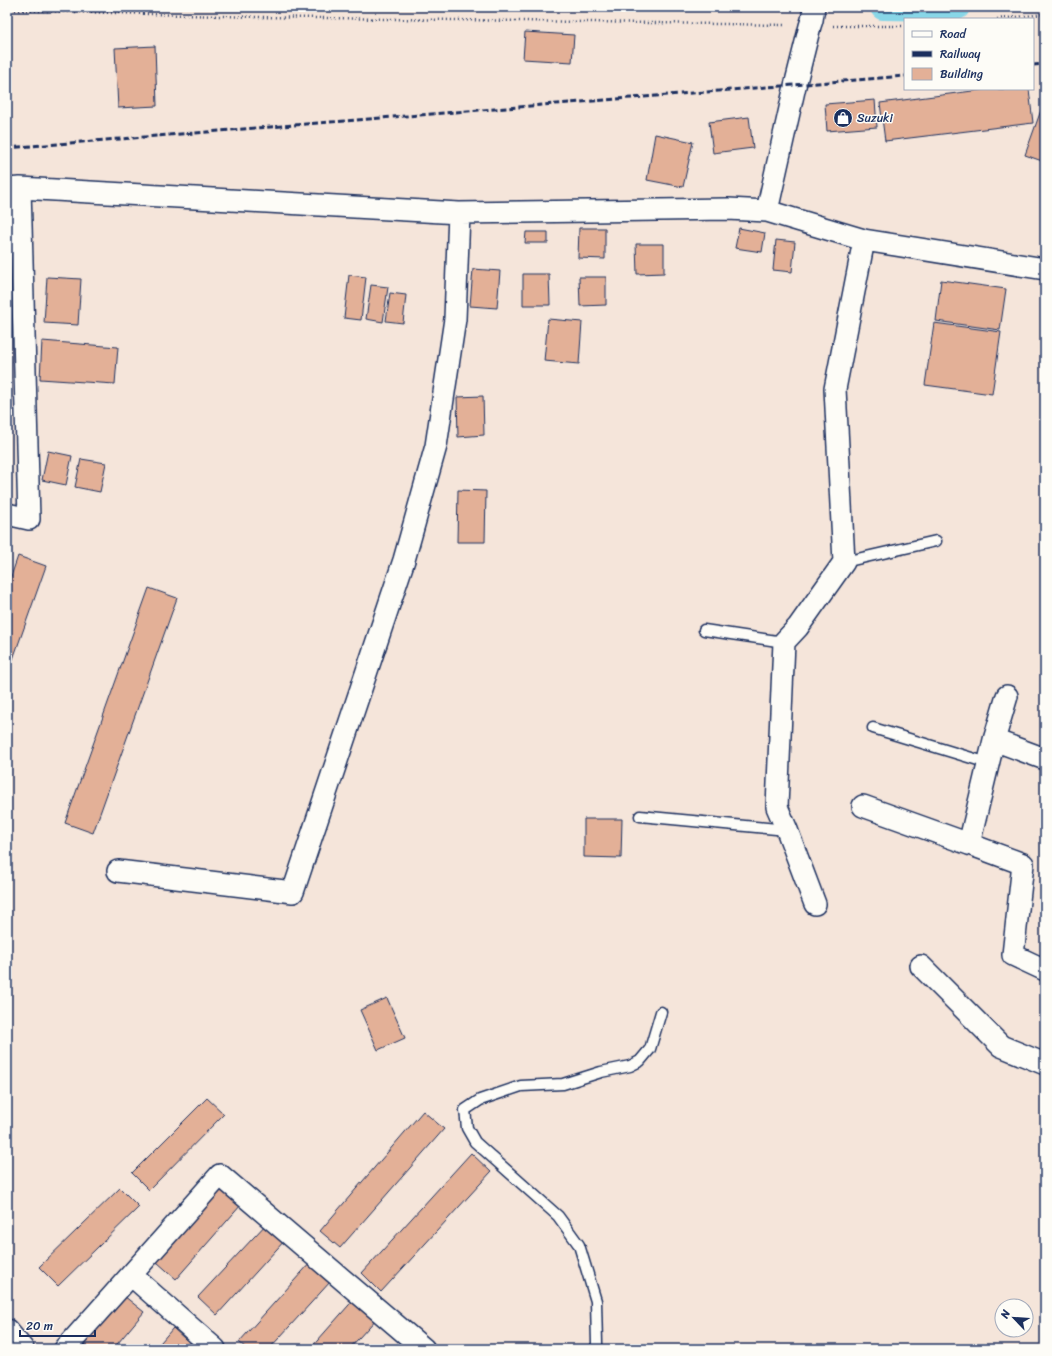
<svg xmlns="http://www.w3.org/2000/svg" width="1052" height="1356" font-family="Sriracha,sans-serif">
<rect width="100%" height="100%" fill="#f5e5da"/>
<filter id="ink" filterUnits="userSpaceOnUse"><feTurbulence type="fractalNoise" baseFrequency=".025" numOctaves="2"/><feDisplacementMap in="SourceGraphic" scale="8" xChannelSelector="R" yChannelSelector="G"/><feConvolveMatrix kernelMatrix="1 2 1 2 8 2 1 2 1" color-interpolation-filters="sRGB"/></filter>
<g filter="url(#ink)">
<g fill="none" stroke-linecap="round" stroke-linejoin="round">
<path stroke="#88d6e7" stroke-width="26" d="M883 7 941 8 957 7"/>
</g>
<path fill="#e3b097" stroke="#1b2f5e" d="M525 32 574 35 572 62 523 59Z
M155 46 157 106 118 108 115 48Z
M988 89H1029L1033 123 885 141 880 103Z
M1045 99V162L1025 155Z
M875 100 877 127 827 131 825 104Z
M749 117 753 148 713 153 709 122Z
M655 134 693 142 683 187 647 180Z
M579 228H605V259L578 258Z
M739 228 765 233 762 252 735 248Z
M526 232H548V243H525Z
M776 240 795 242 792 272 773 270Z
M636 244H664V273L637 274Z
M473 269 500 271 497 308 470 306Z
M523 274H549L550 305H523Z
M349 275 366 277 361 320 344 318Z
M47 277 81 279 78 325 44 323Z
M579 277H606V305L580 306Z
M941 280 1006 289 1000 330 936 321Z
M371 285 388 287 383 322 366 319Z
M390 293 406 295 403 323 386 321Z
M548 319 582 322 579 364 544 361Z
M934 323 1001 332 992 394 925 385Z
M42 341 118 347 115 384 40 379Z
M483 396 484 435 458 437 457 397Z
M48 451 72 456 66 485 42 480Z
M81 459 106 463 100 492 75 487Z
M458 490 486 491 485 542H457Z
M18 556 46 566 7 676V588Z
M149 588 177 598 93 833 65 823Z
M584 819H622L621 858 584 857Z
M387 998 405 1038 378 1050 360 1010Z
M207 1098 224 1114 149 1190 132 1173Z
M423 1111 444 1129 340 1248 320 1231Z
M471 1153 491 1172 381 1292 362 1273Z
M120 1188 139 1207 58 1286 39 1267Z
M222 1188 241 1205 176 1279 157 1262Z
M268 1222 286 1239 217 1315 198 1297Z
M311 1262 331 1281 269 1349H247L239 1342Z
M124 1296 144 1312 113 1349H79Z
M356 1297 378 1317 349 1349H310Z
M173 1328 195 1348 193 1349H155Z"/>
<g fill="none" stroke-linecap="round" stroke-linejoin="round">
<g stroke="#1b2f5e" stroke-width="13">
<path id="service" d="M844 562 936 541
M704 630 784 642
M873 728 988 763
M640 816 787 830
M595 1349 597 1344 596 1301 579 1245 558 1216 475 1142 467 1128 465 1110 480 1100 521 1086 563 1084 601 1072 630 1066 640 1061 650 1049 661 1012"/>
</g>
<g stroke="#1b2f5e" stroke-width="24">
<path id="minor" d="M7 189 20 188 459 213 728 209 767 211 864 240 1045 269
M767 211 795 86 810 26 812 20 814 7
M7 514 29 519 20 188
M1007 696 994 740 969 844 1023 864 1013 955 1045 970
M994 740 1045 759
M863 806 969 844
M118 871 293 892 404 560 436 446 455 319 459 213
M815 904 787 830 777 807 784 642 798 627 844 562 835 389 864 240
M921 966 1001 1046 1045 1064
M131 1275 215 1349
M7 1330 23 1349
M65 1349 220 1175 424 1349"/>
</g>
<path stroke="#1b2f5e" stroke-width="2.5" stroke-dasharray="1 3" stroke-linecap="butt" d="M7 10 257 17 786 25
M997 19 1045 14
M833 26H905"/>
<use href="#service" stroke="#fdfcf7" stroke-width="10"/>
<use href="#minor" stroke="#fdfcf7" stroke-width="21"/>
<path stroke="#1b2f5e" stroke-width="3" stroke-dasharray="6 3" stroke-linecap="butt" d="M1033 65 1045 64
M7 148 905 76"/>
</g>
</g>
<defs>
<g id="shop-disc" transform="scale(1)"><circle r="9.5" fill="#1b2f5e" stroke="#fdfcf7"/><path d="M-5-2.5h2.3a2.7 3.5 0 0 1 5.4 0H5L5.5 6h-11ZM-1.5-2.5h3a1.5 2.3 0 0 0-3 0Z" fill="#fff"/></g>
</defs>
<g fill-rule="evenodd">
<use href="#shop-disc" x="843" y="118"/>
</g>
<g text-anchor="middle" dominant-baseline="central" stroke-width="3" stroke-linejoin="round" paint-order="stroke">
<g font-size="12" fill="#1b2f5e" stroke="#fdfcf7" text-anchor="start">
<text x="857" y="118">Suzuki</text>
</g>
</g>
<rect width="1052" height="1356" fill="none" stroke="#fdfcf7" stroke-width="24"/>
<rect x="12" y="12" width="1028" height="1332" fill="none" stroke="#1b2f5e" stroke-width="1.5" filter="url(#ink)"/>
<rect x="904" y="18" width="130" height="72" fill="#fdfcf7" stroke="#a3aaba"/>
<rect x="912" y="31" width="20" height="6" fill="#fdfcf7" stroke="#a3aaba"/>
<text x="940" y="38" font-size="12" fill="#1b2f5e">Road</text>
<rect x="912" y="51" width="20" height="6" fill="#1b2f5e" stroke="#a3aaba"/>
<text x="940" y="58" font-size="12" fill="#1b2f5e">Railway</text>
<rect x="912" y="68" width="20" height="12" fill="#e3b097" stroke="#a3aaba"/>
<text x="940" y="78" font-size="12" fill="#1b2f5e">Building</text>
<g transform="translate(1014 1318) rotate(295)"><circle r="19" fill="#fdfcf7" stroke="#a3aaba"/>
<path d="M0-3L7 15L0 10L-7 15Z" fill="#1b2f5e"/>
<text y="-6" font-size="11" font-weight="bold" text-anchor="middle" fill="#1b2f5e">N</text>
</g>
<path d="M20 1330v6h75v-6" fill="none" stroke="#1b2f5e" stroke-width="2"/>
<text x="26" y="1330" font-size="12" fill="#1b2f5e" stroke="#fdfcf7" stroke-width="3" paint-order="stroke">20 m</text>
</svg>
